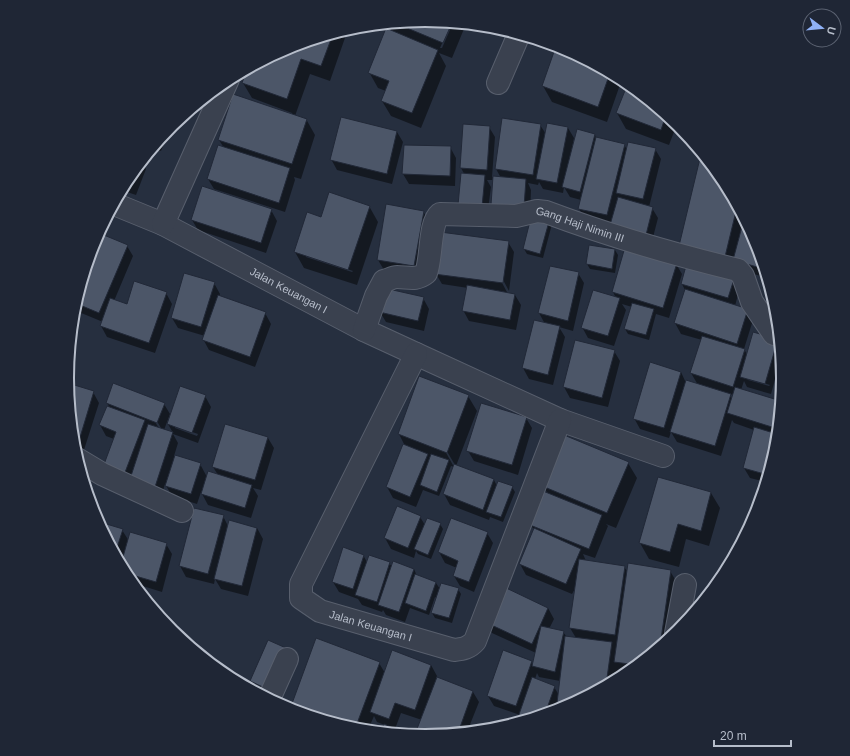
<svg xmlns="http://www.w3.org/2000/svg" width="850" height="756" font-family="Arial,sans-serif">
<style>
.shadow{fill:#0007;fill-rule:evenodd}
.building{fill:#4c5668;stroke:#212837}
.lines{fill:none;stroke-linecap:round;stroke-linejoin:round}
.street-casing{stroke:#585f6d;stroke-width:24}
.street{stroke:#3a414f;stroke-width:22}
.labels{text-anchor:middle;stroke-width:3;stroke-linejoin:round;paint-order:stroke}
.street-label{font-size:11px;fill:#b6bdca;stroke:#1f2635}
.rim{fill:none;stroke:#b6bdca;stroke-width:2}
</style>
<rect width="100%" height="100%" fill="#262f3f"/>
<path class="shadow" d="M 425,20 L 451,23 L 440,48 L 442,48 L 453,23 L 466,24 L 452,58 L 439,53 L 446,66 L 421,128 L 391,116 L 382,101 L 386,91 L 378,88 L 369,72 L 386,31 L 382,29 L 379,24 Z
M 343,30 L 346,35 L 330,81 L 310,74 L 295,116 L 306,119 L 315,135 L 301,179 L 294,177 L 295,180 L 285,212 L 214,189 L 208,179 L 224,148 L 219,140 L 292,115 L 292,113 L 252,98 L 243,83 L 288,47 Z
M 557,46 L 622,79 L 607,122 L 552,102 L 543,86 Z
M 628,84 L 677,124 L 669,145 L 626,129 L 617,113 Z
M 540,125 L 546,134 L 568,128 L 574,138 L 572,148 L 573,149 L 595,135 L 596,138 L 624,144 L 627,150 L 655,149 L 661,159 L 649,207 L 652,208 L 658,218 L 651,245 L 585,219 L 579,209 L 581,200 L 570,197 L 564,187 L 563,193 L 543,189 L 539,182 L 538,185 L 528,183 L 531,190 L 530,217 L 494,180 L 487,180 L 491,187 L 487,217 L 461,168 L 489,127 L 495,137 L 492,177 L 501,178 L 496,169 Z
M 170,128 L 161,151 L 152,149 Z
M 397,132 L 403,142 L 392,184 L 337,170 L 331,159 Z
M 450,147 L 456,158 L 455,186 L 409,184 L 403,174 Z
M 702,156 L 723,179 L 756,241 L 767,278 L 740,270 L 740,287 L 735,306 L 747,310 L 753,320 L 744,349 L 748,356 L 780,344 L 781,358 L 771,394 L 747,387 L 744,381 L 741,390 L 781,402 L 776,448 L 766,482 L 750,478 L 744,468 L 754,430 L 734,423 L 732,420 L 721,456 L 677,442 L 671,432 L 669,438 L 640,429 L 634,418 L 681,372 L 686,383 L 698,385 L 691,373 L 702,340 L 681,334 L 675,323 L 685,290 L 682,284 L 687,264 ZM 748,378 L 770,385 L 769,386 L 748,380 ZM 729,394 L 733,395 L 732,398 Z
M 142,162 L 146,169 L 136,195 L 121,190 L 127,179 Z
M 369,206 L 378,222 L 357,285 L 304,268 L 295,252 L 322,219 ZM 306,255 L 353,271 L 352,272 L 306,257 Z
M 271,210 L 277,221 L 266,253 L 198,230 L 192,220 Z
M 423,211 L 429,222 L 420,276 L 384,270 L 378,260 Z
M 533,215 L 552,224 L 543,258 L 527,254 L 524,249 Z
M 98,233 L 127,246 L 133,256 L 114,301 L 127,305 L 166,293 L 172,304 L 155,353 L 107,337 L 101,326 L 103,322 L 74,310 L 94,241 Z
M 508,242 L 514,252 L 509,291 L 502,278 L 500,279 L 508,294 L 515,295 L 521,305 L 516,330 L 469,321 L 463,310 L 468,288 L 442,284 L 436,274 Z
M 589,246 L 615,250 L 618,255 L 615,273 L 590,269 L 587,264 Z
M 676,264 L 682,274 L 669,318 L 656,314 L 649,340 L 628,334 L 625,329 L 632,307 L 622,304 L 626,310 L 614,346 L 588,338 L 582,327 L 616,298 L 613,292 Z
M 578,273 L 584,283 L 573,331 L 559,327 L 565,337 L 553,385 L 529,379 L 523,368 L 545,324 L 539,313 Z
M 214,283 L 220,294 L 219,297 L 265,313 L 271,324 L 255,367 L 209,350 L 203,339 L 205,336 L 178,328 L 172,318 Z
M 423,298 L 429,309 L 424,331 L 386,322 L 380,312 Z
M 576,341 L 614,351 L 620,361 L 608,407 L 570,398 L 564,387 Z
M 72,386 L 93,392 L 99,403 L 83,453 L 75,451 L 74,448 L 69,396 Z
M 205,396 L 211,407 L 198,443 L 173,434 L 178,443 L 174,456 L 200,464 L 207,477 L 218,475 L 213,467 L 226,425 L 268,438 L 274,448 L 261,490 L 253,488 L 258,496 L 251,518 L 208,505 L 201,492 L 197,504 L 172,496 L 165,484 L 160,500 L 110,478 L 114,439 L 106,436 L 100,425 L 110,408 L 107,403 L 164,404 L 170,414 L 164,430 L 173,433 L 168,424 ZM 155,418 L 161,428 L 159,428 L 153,419 ZM 175,426 L 198,434 L 197,436 L 175,428 Z
M 468,396 L 477,411 L 456,466 L 494,480 L 497,486 L 512,487 L 515,492 L 503,522 L 490,517 L 489,520 L 450,505 L 444,494 L 455,465 L 445,448 L 444,449 L 454,467 L 451,466 L 439,496 L 423,490 L 416,507 L 393,498 L 387,487 L 404,444 L 399,434 Z
M 526,418 L 532,428 L 518,475 L 474,461 L 468,451 Z
M 628,463 L 637,478 L 616,528 L 606,524 L 608,526 L 595,558 L 583,554 L 586,561 L 624,567 L 628,572 L 670,571 L 679,586 L 672,636 L 624,676 L 619,668 L 617,679 L 562,709 L 558,703 L 555,711 L 518,722 L 520,715 L 494,706 L 488,696 L 531,661 L 533,665 L 536,653 L 492,633 L 486,622 L 548,608 L 554,619 L 549,629 L 563,632 L 567,637 L 576,638 L 570,628 L 576,587 L 572,594 L 526,575 L 520,564 L 534,530 L 531,525 L 548,494 L 543,486 ZM 537,673 L 539,677 L 560,681 L 559,695 L 554,687 L 535,679 Z
M 711,493 L 720,508 L 709,546 L 686,539 L 679,567 L 649,559 L 640,543 Z
M 223,516 L 228,526 L 257,528 L 263,539 L 248,596 L 221,589 L 215,579 L 214,584 L 186,577 L 180,566 Z
M 420,517 L 425,525 L 440,524 L 443,529 L 431,559 L 418,554 L 416,551 L 414,558 L 391,549 L 385,538 Z
M 104,524 L 122,530 L 129,541 L 166,544 L 172,554 L 162,592 L 133,583 L 127,577 L 102,530 Z
M 487,533 L 493,543 L 474,592 L 460,586 L 454,576 L 457,568 L 445,563 L 439,552 Z
M 363,555 L 367,562 L 389,563 L 392,567 L 414,569 L 417,576 L 436,583 L 440,589 L 458,589 L 461,594 L 452,623 L 435,618 L 432,613 L 437,598 L 435,597 L 429,615 L 410,608 L 405,622 L 386,615 L 383,610 L 382,612 L 362,605 L 358,599 L 339,592 L 333,582 Z
M 153,608 L 162,616 L 169,627 Z
M 317,640 L 379,663 L 385,673 L 431,665 L 437,676 L 436,678 L 473,692 L 479,702 L 467,732 L 417,735 L 422,720 L 401,713 L 395,729 L 377,722 L 374,716 L 368,730 L 355,729 L 291,710 Z
M 291,659 L 273,698 L 257,691 L 251,681 Z"/>
<path class="building" d="M 425,20 L 452,23 L 443,43 L 395,23 Z
M 386,28 L 438,50 L 412,113 L 381,101 L 389,81 L 368,73 Z
M 333,34 L 321,66 L 301,59 L 287,99 L 242,83 L 247,69 L 288,47 Z
M 556,46 L 610,73 L 598,107 L 542,86 Z
M 628,83 L 666,115 L 661,130 L 616,113 Z
M 233,94 L 307,119 L 292,164 L 218,140 Z
M 341,117 L 397,131 L 387,174 L 330,160 Z
M 502,118 L 541,124 L 533,175 L 495,169 Z
M 547,123 L 568,127 L 557,183 L 536,179 Z
M 463,124 L 490,126 L 487,170 L 460,168 Z
M 577,129 L 595,134 L 580,192 L 562,187 Z
M 596,137 L 625,144 L 607,215 L 578,209 Z
M 628,142 L 656,148 L 643,199 L 616,193 Z
M 218,145 L 290,168 L 279,203 L 207,179 Z
M 404,145 L 451,146 L 450,176 L 402,174 Z
M 701,154 L 723,179 L 737,207 L 724,261 L 678,250 Z
M 137,167 L 131,186 L 125,184 L 127,179 Z
M 461,173 L 485,175 L 482,207 L 458,205 Z
M 493,176 L 526,179 L 524,207 L 491,205 Z
M 202,186 L 272,209 L 261,243 L 191,220 Z
M 329,192 L 370,206 L 348,270 L 294,252 L 307,212 L 321,217 Z
M 618,197 L 653,207 L 646,235 L 610,225 Z
M 386,204 L 424,211 L 414,266 L 377,260 Z
M 532,213 L 550,218 L 540,254 L 523,249 Z
M 744,219 L 756,241 L 764,269 L 733,260 Z
M 440,232 L 509,241 L 503,283 L 434,274 Z
M 99,233 L 128,245 L 99,313 L 75,303 L 94,241 Z
M 589,245 L 615,249 L 612,269 L 586,264 Z
M 625,247 L 677,263 L 663,308 L 612,292 Z
M 687,262 L 735,276 L 728,298 L 681,284 Z
M 550,266 L 579,272 L 568,321 L 538,313 Z
M 184,273 L 215,282 L 201,327 L 171,318 Z
M 134,281 L 167,292 L 149,343 L 100,326 L 110,298 L 127,304 Z
M 467,285 L 515,294 L 510,320 L 462,311 Z
M 384,288 L 424,297 L 418,321 L 379,312 Z
M 685,289 L 748,309 L 737,344 L 674,323 Z
M 593,290 L 620,298 L 608,336 L 581,328 Z
M 218,295 L 266,312 L 250,357 L 202,340 Z
M 632,303 L 654,309 L 646,335 L 624,329 Z
M 534,320 L 560,326 L 548,375 L 522,368 Z
M 753,332 L 778,339 L 765,384 L 740,377 Z
M 702,336 L 745,349 L 733,387 L 690,373 Z
M 575,340 L 615,350 L 602,398 L 563,387 Z
M 650,362 L 681,372 L 664,428 L 633,419 Z
M 419,376 L 469,395 L 447,453 L 398,434 Z
M 686,380 L 731,394 L 715,446 L 670,432 Z
M 113,383 L 165,403 L 157,423 L 106,403 Z
M 71,384 L 94,391 L 78,444 L 73,442 L 69,393 Z
M 180,386 L 206,395 L 192,433 L 167,424 Z
M 735,387 L 781,401 L 779,415 L 775,428 L 727,413 Z
M 481,403 L 527,417 L 512,465 L 466,451 Z
M 107,406 L 145,420 L 124,475 L 103,467 L 116,432 L 99,425 Z
M 148,424 L 173,432 L 154,490 L 129,482 Z
M 225,424 L 268,437 L 255,480 L 212,467 Z
M 754,427 L 777,434 L 776,448 L 768,475 L 743,468 Z
M 564,435 L 629,462 L 607,513 L 542,486 Z
M 403,444 L 428,454 L 410,497 L 386,487 Z
M 431,454 L 449,460 L 437,492 L 420,485 Z
M 175,455 L 201,463 L 191,494 L 165,486 Z
M 454,464 L 494,479 L 483,510 L 443,494 Z
M 208,471 L 252,485 L 245,508 L 201,494 Z
M 658,477 L 711,492 L 701,531 L 678,524 L 670,552 L 639,543 Z
M 498,481 L 513,486 L 501,517 L 486,512 Z
M 543,491 L 602,515 L 589,549 L 530,525 Z
M 397,506 L 421,516 L 408,548 L 384,538 Z
M 194,508 L 224,515 L 208,574 L 179,566 Z
M 427,518 L 441,523 L 428,555 L 414,549 Z
M 451,518 L 488,532 L 469,582 L 453,576 L 458,561 L 438,552 Z
M 229,520 L 257,528 L 242,586 L 214,579 Z
M 103,523 L 123,529 L 115,554 L 102,529 Z
M 534,528 L 581,549 L 566,584 L 519,564 Z
M 130,532 L 167,543 L 156,582 L 125,573 L 121,564 Z
M 343,547 L 364,555 L 353,589 L 332,582 Z
M 369,555 L 390,562 L 377,602 L 355,595 Z
M 579,559 L 625,566 L 615,635 L 569,628 Z
M 393,561 L 414,569 L 399,612 L 378,605 Z
M 628,563 L 671,570 L 660,646 L 637,665 L 614,662 Z
M 415,574 L 436,582 L 426,611 L 405,603 Z
M 441,583 L 459,588 L 449,618 L 431,613 Z
M 502,586 L 548,608 L 532,644 L 485,622 Z
M 151,606 L 158,609 L 163,616 L 164,621 Z
M 541,626 L 564,631 L 555,672 L 532,666 Z
M 565,636 L 612,642 L 606,685 L 569,705 L 557,703 Z
M 316,638 L 380,662 L 355,729 L 290,709 Z
M 268,640 L 286,648 L 267,689 L 250,681 Z
M 392,650 L 431,665 L 415,710 L 395,703 L 389,719 L 370,712 Z
M 503,650 L 532,661 L 516,706 L 487,696 Z
M 437,677 L 473,691 L 458,733 L 419,735 L 415,734 Z
M 532,677 L 555,686 L 545,714 L 516,723 Z
M 384,724 L 410,735 L 381,732 Z"/>
<g class="lines">
<g class="street-casing">
<g id="street">
<path d="M 498,83 L 519,34"/>
<path id="s1" d="M 114,204 L 163,224 L 364,330 L 416,354 L 560,420 L 663,456"/>
<path d="M 163,224 L 228,79"/>
<path id="s2" d="M 364,330 L 376,296 L 384,281 C 388,280 393,277 397,277 C 408,277 416,281 426,273 C 432,258 429,223 440,214 L 516,216 L 537,211 L 546,212 C 610,236 672,254 738,270 L 743,276 L 752,302 L 774,334 L 779,335"/>
<path id="s3" d="M 416,354 L 301,584 L 301,598 L 320,611 L 454,650 C 463,649 469,648 475,641 L 560,420"/>
<path d="M 77,459 L 102,474 L 182,511"/>
<path d="M 676,633 L 685,585"/>
<path d="M 269,699 L 287,659"/>
</g>
</g>
<use href="#street" class="street"/>
</g>
<g class="labels">
<g class="street-label">
<text dy="4" stroke="none"><textPath href="#s2" startOffset="301">Gang Haji Nimin III</textPath></text>
<text dy="4" stroke="none"><textPath href="#s1" startOffset="195">Jalan Keuangan I</textPath></text>
<text dy="4" stroke="none"><textPath href="#s3" startOffset="347">Jalan Keuangan I</textPath></text>
</g>
</g>
<path d="M0 0H850V756H0ZM74 378a351 351 0 1 1 702 0a351 351 0 1 1-702 0Z" fill="#1f2635" fill-rule="evenodd"/>
<path class="rim" d="M74 378a351 351 0 1 1 702 0a351 351 0 1 1-702 0Z"/>
<g transform="translate(822 28) rotate(106)"><circle r="19" fill="#1f2635" stroke="#5b6271"/>
<path d="M0-3L7 15L0 10L-7 15Z" fill="#8fb1f6"/>
<text y="-6" font-size="11" font-weight="bold" text-anchor="middle" fill="#b6bdca">U</text>
</g>
<path d="M714 740v6h77v-6" fill="none" stroke="#b6bdca" stroke-width="2"/>
<text x="720" y="740" font-size="12" fill="#b6bdca" stroke="#1f2635" stroke-width="3" paint-order="stroke">20 m</text>
</svg>
